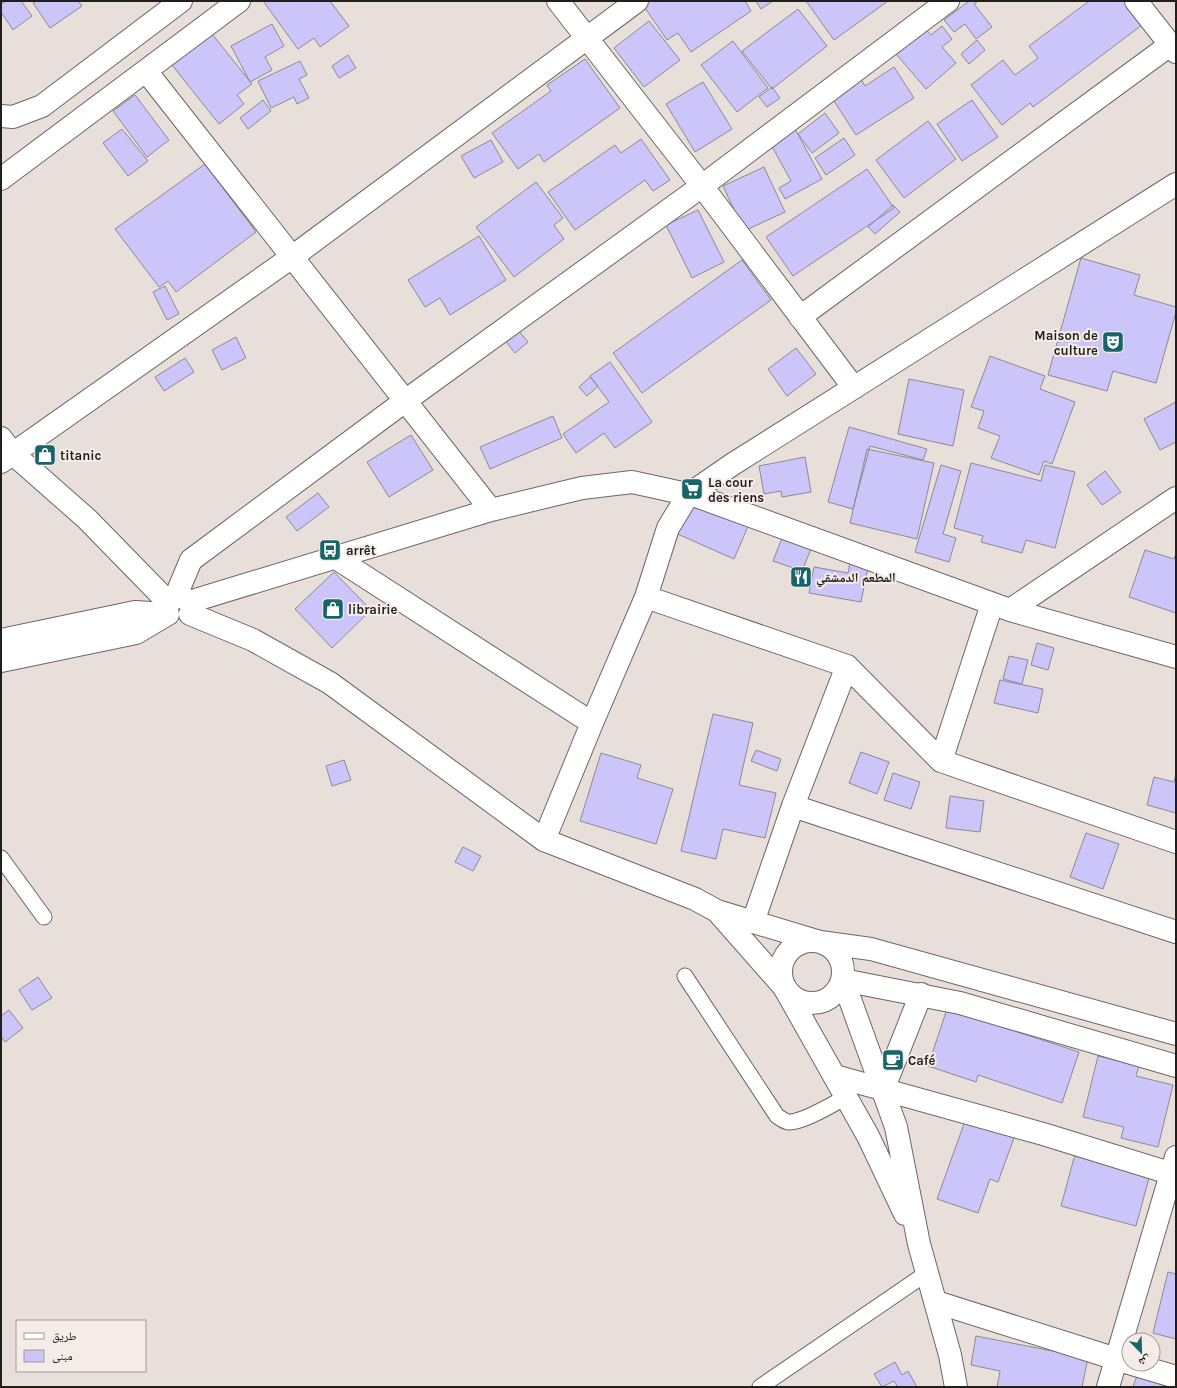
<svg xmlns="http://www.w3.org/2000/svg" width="1177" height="1388" font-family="Karla,'Noto Naskh Arabic',sans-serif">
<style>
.building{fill:#ccc5fa;stroke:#8b8a92}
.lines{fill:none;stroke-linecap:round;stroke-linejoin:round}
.lane-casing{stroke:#6f6662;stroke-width:17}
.street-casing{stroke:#6f6662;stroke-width:24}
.secondary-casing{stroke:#6f6662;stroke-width:24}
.lane{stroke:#fff;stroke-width:15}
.street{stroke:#fff;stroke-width:22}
.secondary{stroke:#fff;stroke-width:22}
.labels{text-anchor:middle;stroke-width:4;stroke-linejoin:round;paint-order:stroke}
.poi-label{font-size:13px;font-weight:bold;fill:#211e1c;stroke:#f5ece7;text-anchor:start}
</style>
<rect width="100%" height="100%" fill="#e8deda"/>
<path class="building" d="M 6,1 L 21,1 L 32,16 L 13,30 L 1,12 L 1,4 Z
M 37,1 L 78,1 L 82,6 L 50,28 L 33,3 Z
M 263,1 L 330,1 L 349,26 L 320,47 L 314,38 L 298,49 Z
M 649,1 L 745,1 L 751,11 L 691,52 L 678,33 L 667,40 L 643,5 Z
M 756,1 L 773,1 L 761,9 Z
M 806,1 L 888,1 L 834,40 Z
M 969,1 L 978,1 L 974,4 L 992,27 L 976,39 L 965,24 L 954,32 L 944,20 Z
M 1089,1 L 1125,1 L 1142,25 L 1033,107 L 1030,103 L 1002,125 L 971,85 L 1003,60 L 1015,75 L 1038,58 L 1029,46 Z
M 798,9 L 827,46 L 772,89 L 742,51 Z
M 649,21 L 680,60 L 644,87 L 614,48 Z
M 272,24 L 284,46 L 265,57 L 272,70 L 250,82 L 231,46 Z
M 921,24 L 931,35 L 942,26 L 952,39 L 942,47 L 956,63 L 926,89 L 891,48 Z
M 212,34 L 252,84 L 237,95 L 244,104 L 219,124 L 172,65 Z
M 977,40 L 985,50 L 969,64 L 961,54 Z
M 733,41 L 768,88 L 737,112 L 701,65 Z
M 348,55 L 356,68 L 339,78 L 332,66 Z
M 585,59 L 620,108 L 544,162 L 539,154 L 518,169 L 492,133 L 551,91 L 547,85 Z
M 300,61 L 307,75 L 299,79 L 309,98 L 297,104 L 294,97 L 271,108 L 258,81 Z
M 894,67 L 914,98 L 856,135 L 832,98 L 861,79 L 865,86 Z
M 703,82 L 732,129 L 695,152 L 666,104 Z
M 772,87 L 780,98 L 767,107 L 759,97 Z
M 135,95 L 169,140 L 147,157 L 113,111 Z
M 263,100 L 271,111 L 248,129 L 240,118 Z
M 972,100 L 998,137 L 962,161 L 937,124 Z
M 825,113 L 839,133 L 812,153 L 798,134 Z
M 928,121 L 956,159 L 904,198 L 876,160 Z
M 794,127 L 822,179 L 785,199 L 779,188 L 791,181 L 769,141 Z
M 122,129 L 148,161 L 128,176 L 103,143 Z
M 844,138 L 855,155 L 826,175 L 815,158 Z
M 641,139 L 670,180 L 653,191 L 645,180 L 575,230 L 548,192 L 615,145 L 621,153 Z
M 491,140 L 503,162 L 474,178 L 461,156 Z
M 205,164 L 256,232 L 176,292 L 168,281 L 159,287 L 115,229 Z
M 764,167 L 785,212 L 744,231 L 723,186 Z
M 867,169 L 894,208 L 793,276 L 766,237 Z
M 536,182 L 563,218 L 554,225 L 564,239 L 514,277 L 476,227 Z
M 893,205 L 900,212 L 875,234 L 868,227 Z
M 698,210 L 724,262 L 692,278 L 666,225 Z
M 479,236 L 506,280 L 450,315 L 440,298 L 425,307 L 408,280 Z
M 1081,258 L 1140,275 L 1134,295 L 1176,307 L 1176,312 L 1156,383 L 1113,371 L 1107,391 L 1048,375 Z
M 742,260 L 771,300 L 642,393 L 613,353 Z
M 165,286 L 179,314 L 167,320 L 153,292 Z
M 513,324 L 528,342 L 515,353 L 500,334 Z
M 236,337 L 246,358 L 222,370 L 212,350 Z
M 796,348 L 816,374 L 787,396 L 768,369 Z
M 990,356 L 1045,376 L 1040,389 L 1075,402 L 1052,464 L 1044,461 L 1039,475 L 991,458 L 1000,436 L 978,428 L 984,411 L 971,407 Z
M 185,358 L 194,372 L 164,391 L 155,377 Z
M 610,362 L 652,422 L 615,448 L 604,433 L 576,453 L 563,434 L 609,402 L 590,376 Z
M 590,377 L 598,386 L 587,396 L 579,387 Z
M 909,379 L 964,390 L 953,446 L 898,434 Z
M 1176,402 L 1176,442 L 1160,450 L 1144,419 Z
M 553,416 L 562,438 L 490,469 L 480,447 Z
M 849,427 L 927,449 L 923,460 L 870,446 L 853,509 L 828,502 Z
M 411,435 L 433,470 L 389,497 L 367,462 Z
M 867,449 L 934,463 L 917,539 L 850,523 Z
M 805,457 L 811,492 L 782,497 L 781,491 L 764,494 L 759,466 Z
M 971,463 L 1041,481 L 1045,465 L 1075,472 L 1055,548 L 1026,540 L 1022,553 L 981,542 L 983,536 L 954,528 Z
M 941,465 L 961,471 L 943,534 L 956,538 L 949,562 L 915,552 Z
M 1105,471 L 1121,492 L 1102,505 L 1087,485 Z
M 318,493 L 329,507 L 297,531 L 286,517 Z
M 689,497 L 749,524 L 734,559 L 673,532 Z
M 784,533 L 813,544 L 802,571 L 773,561 Z
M 1145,550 L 1174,559 L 1176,553 L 1176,613 L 1129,597 Z
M 850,563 L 868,567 L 861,602 L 809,593 L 814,567 L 848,573 Z
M 334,572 L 371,610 L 332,648 L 295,609 Z
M 1037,643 L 1054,648 L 1048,670 L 1031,665 Z
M 1009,656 L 1028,660 L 1022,684 L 1003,679 Z
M 1000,680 L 1043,689 L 1038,713 L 994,703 Z
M 713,714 L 753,723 L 739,785 L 776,793 L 765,838 L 723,829 L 716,859 L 681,851 Z
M 756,750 L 781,759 L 777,771 L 751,761 Z
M 861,752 L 889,762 L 877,794 L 849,783 Z
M 601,753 L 641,765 L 637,778 L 673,789 L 656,844 L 580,821 Z
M 344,760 L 351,780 L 332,786 L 326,766 Z
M 893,773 L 920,782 L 911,809 L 884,800 Z
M 1176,773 L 1176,813 L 1147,805 L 1154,777 L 1174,782 Z
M 950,796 L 984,801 L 980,832 L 946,828 Z
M 1086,833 L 1119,844 L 1103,889 L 1070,877 Z
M 463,847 L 481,856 L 473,871 L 455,862 Z
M 38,977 L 52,998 L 32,1010 L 19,990 Z
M 947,1009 L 1079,1052 L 1062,1103 L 978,1075 L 976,1082 L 928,1066 Z
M 9,1010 L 23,1028 L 5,1042 L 1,1036 L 1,1016 Z
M 1098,1056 L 1139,1066 L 1136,1076 L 1173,1085 L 1158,1147 L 1121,1138 L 1124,1127 L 1083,1117 Z
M 970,1107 L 1019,1124 L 998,1182 L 990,1179 L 978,1213 L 937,1199 Z
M 1077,1147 L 1150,1174 L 1136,1226 L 1061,1206 Z
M 1168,1272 L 1176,1274 L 1176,1339 L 1153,1333 Z
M 976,1336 L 1088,1358 L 1082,1387 L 997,1387 L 1000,1371 L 971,1365 Z
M 895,1362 L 902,1375 L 908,1371 L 917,1387 L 898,1387 L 894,1381 L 882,1387 L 874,1374 Z
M 1140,1367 L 1176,1387 L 1133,1387 Z"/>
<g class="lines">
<g class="lane-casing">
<path id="lane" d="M 1,858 L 44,917
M 685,976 L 777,1116 C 780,1118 784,1121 788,1122 C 802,1123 833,1104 846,1097
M 760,1387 L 927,1273"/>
</g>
<g class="street-casing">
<path id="street" d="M 558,1 L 702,186 L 854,388
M 1136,1 L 1176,52
M 146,71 L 491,510
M 1,116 L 13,117 L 42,106 L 181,1
M 1,179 L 239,1
M 800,317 L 1170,45
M 1,462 L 292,257 L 637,1
M 336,558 L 592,723
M 646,597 L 847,666 L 941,761 L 1176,842
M 175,598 L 191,560 L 405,401 L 702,186 L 948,1
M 189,602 L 491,510 L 582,488 L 632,482 L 696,496 L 1010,610 L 1176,657
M 1010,610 L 1176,498
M 941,761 L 992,604
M 793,806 L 1176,932
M 544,840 L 592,723 L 646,597 L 668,528 L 688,495 L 733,464 L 1176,184
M 753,922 L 793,806 L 847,666
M 835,1076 L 1043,1134 L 1176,1175
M 883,1090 L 921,994
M 936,1302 L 1129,1363
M 1132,1364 L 1176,1377
M 1108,1387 L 1176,1157"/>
</g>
<g class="secondary-casing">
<path id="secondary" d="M 1,438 L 12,453 L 87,519 L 169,603
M 190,614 L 253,640 L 330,683 L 544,840 L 695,899 L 717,911 L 820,942 L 871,949 L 1176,1034
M 1,640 L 135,612 L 168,614 L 136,633 L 1,661
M 717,911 L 784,987 L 868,1136 L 905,1214
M781 972a31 31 0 1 1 62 0a31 31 0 1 1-62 0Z
M 843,980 L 896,1127 L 919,1244 L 950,1355 L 956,1387
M 843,980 L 960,1003 L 1176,1066"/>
</g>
<use href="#lane" class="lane"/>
<use href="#street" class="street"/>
<use href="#secondary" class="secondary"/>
</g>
<defs>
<g id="theatre-square" transform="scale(1.15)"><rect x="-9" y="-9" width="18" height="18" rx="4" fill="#17656a" stroke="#f5ece7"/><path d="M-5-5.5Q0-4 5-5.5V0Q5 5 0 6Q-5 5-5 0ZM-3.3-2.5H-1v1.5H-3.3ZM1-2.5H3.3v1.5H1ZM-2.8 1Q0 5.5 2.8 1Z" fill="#fff"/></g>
<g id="shop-square" transform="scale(1.15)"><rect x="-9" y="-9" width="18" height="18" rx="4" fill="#17656a" stroke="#f5ece7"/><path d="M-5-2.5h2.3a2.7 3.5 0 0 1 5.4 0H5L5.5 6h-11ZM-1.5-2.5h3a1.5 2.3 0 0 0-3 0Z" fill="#fff"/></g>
<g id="supermarket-square" transform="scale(1.15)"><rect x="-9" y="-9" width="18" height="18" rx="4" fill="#17656a" stroke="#f5ece7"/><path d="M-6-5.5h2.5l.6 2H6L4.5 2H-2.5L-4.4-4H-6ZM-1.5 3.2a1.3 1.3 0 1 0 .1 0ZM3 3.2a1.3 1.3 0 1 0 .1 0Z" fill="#fff"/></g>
<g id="bus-square" transform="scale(1.15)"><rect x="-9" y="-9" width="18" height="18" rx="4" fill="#17656a" stroke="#f5ece7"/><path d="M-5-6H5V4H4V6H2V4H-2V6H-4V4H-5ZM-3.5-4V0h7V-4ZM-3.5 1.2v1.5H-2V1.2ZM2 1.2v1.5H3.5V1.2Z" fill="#fff"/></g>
<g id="restaurant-square" transform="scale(1.15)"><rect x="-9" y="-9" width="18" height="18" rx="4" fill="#17656a" stroke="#f5ece7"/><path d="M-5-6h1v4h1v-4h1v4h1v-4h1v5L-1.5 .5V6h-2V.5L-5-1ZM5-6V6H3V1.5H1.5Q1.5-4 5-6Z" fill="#fff"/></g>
<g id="cafe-square" transform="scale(1.15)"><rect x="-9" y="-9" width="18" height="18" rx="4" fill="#17656a" stroke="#f5ece7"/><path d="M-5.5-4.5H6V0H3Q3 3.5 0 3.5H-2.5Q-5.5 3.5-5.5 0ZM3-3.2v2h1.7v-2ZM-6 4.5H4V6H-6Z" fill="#fff"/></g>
</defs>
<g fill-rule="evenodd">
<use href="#theatre-square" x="1113" y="342"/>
<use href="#shop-square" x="45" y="455"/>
<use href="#supermarket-square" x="692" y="489"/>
<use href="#bus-square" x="330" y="550"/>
<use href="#restaurant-square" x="801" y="577"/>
<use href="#shop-square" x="333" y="609"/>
<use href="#cafe-square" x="893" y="1060"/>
</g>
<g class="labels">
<g class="poi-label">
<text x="1098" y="340" text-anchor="end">Maison de<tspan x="1098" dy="15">culture</tspan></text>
<text x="60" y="460">titanic</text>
<text x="708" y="487">La cour<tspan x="708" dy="15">des riens</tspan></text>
<text x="346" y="555">arrêt</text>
<text x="816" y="582">المطعم الدمشقي</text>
<text x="348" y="614">librairie</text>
<text x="908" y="1065">Café</text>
</g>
</g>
<rect width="1177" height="1388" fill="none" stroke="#211e1c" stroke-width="4"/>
<rect x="16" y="1320" width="130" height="52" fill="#f5ece7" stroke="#a09a96"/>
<rect x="24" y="1333" width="20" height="6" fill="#ffffff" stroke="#a09a96"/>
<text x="52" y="1340" font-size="12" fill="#211e1c">طريق</text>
<rect x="24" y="1350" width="20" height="12" fill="#ccc5fa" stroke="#a09a96"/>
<text x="52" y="1360" font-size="12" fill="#211e1c">مبنى</text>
<g transform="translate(1141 1352) rotate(157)"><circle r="19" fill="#f5ece7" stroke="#a09a96"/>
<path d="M0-3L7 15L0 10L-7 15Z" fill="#17656a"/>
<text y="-6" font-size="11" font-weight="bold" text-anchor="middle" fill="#211e1c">ش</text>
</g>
</svg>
